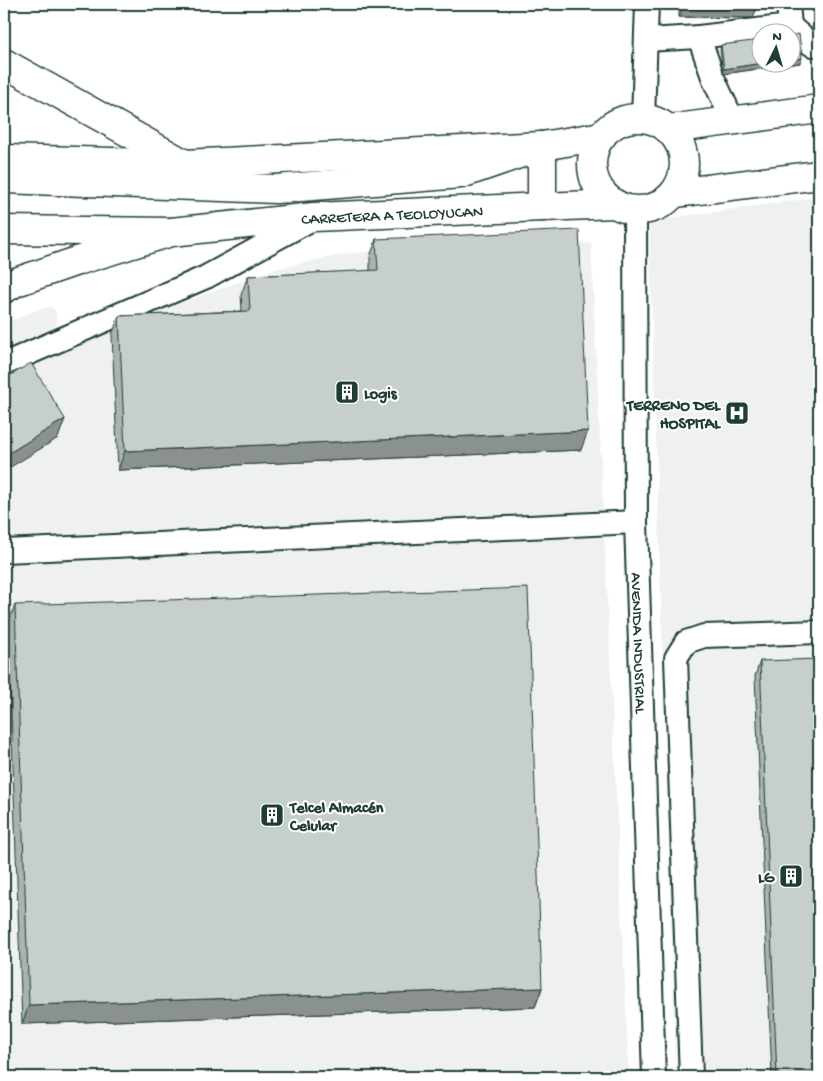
<svg xmlns="http://www.w3.org/2000/svg" width="823" height="1081" font-family="'Gochi Hand',sans-serif">
<style>
.built{fill:#eef1f0}
.lines{fill:none;stroke-linecap:round;stroke-linejoin:round}
.minor-casing{stroke:#1f3d34;stroke-width:26}
.major-casing{stroke:#1f3d34;stroke-width:31}
.highway-casing{stroke:#1f3d34;stroke-width:31}
.minor{stroke:#fff;stroke-width:22}
.major{stroke:#fff;stroke-width:28}
.highway{stroke:#fff;stroke-width:28}
.wall{fill:#abb2af;stroke:#1f3d34}
.shaded-wall{fill:#8b918f;stroke:#1f3d34}
.building{fill:#c7cfcc;stroke:#1f3d34}
.labels{text-anchor:middle;stroke-width:4;stroke-linejoin:round;paint-order:stroke}
.street-label{font-size:16px;fill:#1f3d34;stroke:#fff}
.poi-label{font-size:16px;font-weight:bold;fill:#1f3d34;stroke:#fff;text-anchor:start}
</style>
<rect width="100%" height="100%" fill="#fff"/>
<filter id="ink" filterUnits="userSpaceOnUse"><feTurbulence type="fractalNoise" baseFrequency=".02" numOctaves="2"/><feDisplacementMap in="SourceGraphic" scale="10" xChannelSelector="R" yChannelSelector="G"/><feConvolveMatrix kernelMatrix="1 2 1 2 8 2 1 2 1" color-interpolation-filters="sRGB"/></filter>
<g filter="url(#ink)">
<path class="built" d="M 819,197 L 819,1077 L 676,1077 L 649,221 Z
M 591,243 L 629,1077 L 4,1077 L 4,324 L 39,309 L 52,307 L 56,313 L 58,347 L 275,269 L 345,254 L 421,246 Z"/>
<g class="lines">
<g class="minor-casing">
<g id="minor">
<path d="M 790,26 L 812,45 L 819,44"/>
<path d="M 646,40 L 699,37"/>
<path d="M 643,119 L 647,4"/>
<path d="M 733,121 L 714,80 L 699,37 L 790,26 L 788,4"/>
<path id="s1" d="M 635,211 L 636,522 L 654,1077 L 653,1077"/>
<path d="M 4,364 L 206,277 L 310,220"/>
<path d="M 4,551 L 636,522"/>
<path d="M 691,1077 L 676,658 L 686,642 L 704,636 L 819,632"/>
</g>
</g>
<g class="major-casing">
<g id="major">
<circle cx="638" cy="164" r="46"/>
<path d="M 669,129 L 819,109"/>
<path d="M 542,146 L 542,207"/>
<path d="M 4,159 L 185,164 L 542,146 L 602,136"/>
<path d="M 675,193 L 819,175"/>
<path id="s2" d="M 4,230 L 171,232 L 314,217 L 614,204"/>
</g>
</g>
<g class="highway-casing">
<path id="highway" d="M 4,63 L 185,164
M 4,179 L 276,189 L 461,174 L 542,146
M 4,289 L 16,282 L 77,261 L 171,232"/>
</g>
<use href="#minor" class="minor"/>
<use href="#major" class="major"/>
<use href="#highway" class="highway"/>
</g>
<path class="wall" d="M 679,4 L 757,4 L 753,18 L 679,17 Z
M 721,45 L 800,63 L 723,74 L 720,50 Z
M 376,239 L 581,450 L 118,470 L 112,335 L 119,316 L 242,311 L 241,295 L 248,276 L 370,271 L 370,257 Z
M 15,605 L 542,988 L 535,1007 L 22,1024 L 8,624 Z
M 760,661 L 819,1077 L 772,1077 L 755,676 Z"/>
<path class="shaded-wall" d="M 683,8 L 757,8 L 753,18 L 679,17 Z
M 802,58 L 800,63 L 723,74 L 724,69 L 769,62 L 790,62 L 790,60 Z
M 65,419 L 58,438 L 4,471 L 4,456 Z
M 588,431 L 581,450 L 118,470 L 125,451 Z
M 542,988 L 535,1007 L 22,1024 L 29,1005 Z"/>
<path class="building" d="M 683,4 L 757,4 L 757,8 L 683,8 Z
M 799,34 L 802,58 L 790,60 L 790,36 Z
M 760,40 L 760,62 L 769,62 L 724,69 L 721,45 Z
M 579,230 L 588,431 L 125,451 L 119,316 L 250,311 L 248,276 L 378,270 L 376,239 Z
M 31,363 L 65,419 L 4,456 L 4,379 Z
M 528,588 L 542,988 L 29,1005 L 15,605 Z
M 819,659 L 819,1077 L 777,1077 L 760,661 Z"/>
</g>
<defs>
<g id="building-square" transform="scale(1.25)"><rect x="-9" y="-9" width="18" height="18" rx="4" fill="#1f3d34" stroke="#fff"/><path d="M-4-6H4V6H1V3H-1V6H-4ZM-2.5-4.3h1.7v1.8h-1.7ZM.8-4.3h1.7v1.8H.8ZM-2.5-1h1.7V.8h-1.7ZM.8-1h1.7V.8H.8Z" fill="#fff"/></g>
<g id="hospital-square" transform="scale(1.25)"><rect x="-9" y="-9" width="18" height="18" rx="4" fill="#1f3d34" stroke="#fff"/><path d="M-5-5h3v3.5h4V-5h3V5h-3V1.5h-4V5h-3Z" fill="#fff"/></g>
</defs>
<g fill-rule="evenodd">
<use href="#building-square" x="347" y="392"/>
<use href="#hospital-square" x="737" y="413"/>
<use href="#building-square" x="272" y="815"/>
<use href="#building-square" x="791" y="876"/>
</g>
<g class="labels">
<g class="street-label">
<text dy="6" stroke="none"><textPath href="#s2" startOffset="389">CARRETERA A TEOLOYUCAN</textPath></text>
<text dy="6" stroke="none"><textPath href="#s1" startOffset="432">AVENIDA INDUSTRIAL</textPath></text>
</g>
<g class="poi-label">
<text x="364" y="398">Logis</text>
<text x="720" y="410" text-anchor="end">TERRENO DEL<tspan x="720" dy="18">HOSPITAL</tspan></text>
<text x="290" y="812">Telcel Almacén<tspan x="290" dy="18">Celular</tspan></text>
<text x="774" y="882" text-anchor="end">LG</text>
</g>
</g>
<rect width="823" height="1081" fill="none" stroke="#fff" stroke-width="20"/>
<rect x="10" y="10" width="803" height="1061" fill="none" stroke="#1f3d34" stroke-width="2" filter="url(#ink)"/>
<g transform="translate(776 48) rotate(5)"><circle r="24" fill="#ffffff" stroke="#a5b1ae"/>
<path d="M0-4L9 19L0 12L-9 19Z" fill="#1f3d34"/>
<text y="-8" font-size="14" font-weight="bold" text-anchor="middle" fill="#1f3d34">N</text>
</g>
</svg>
